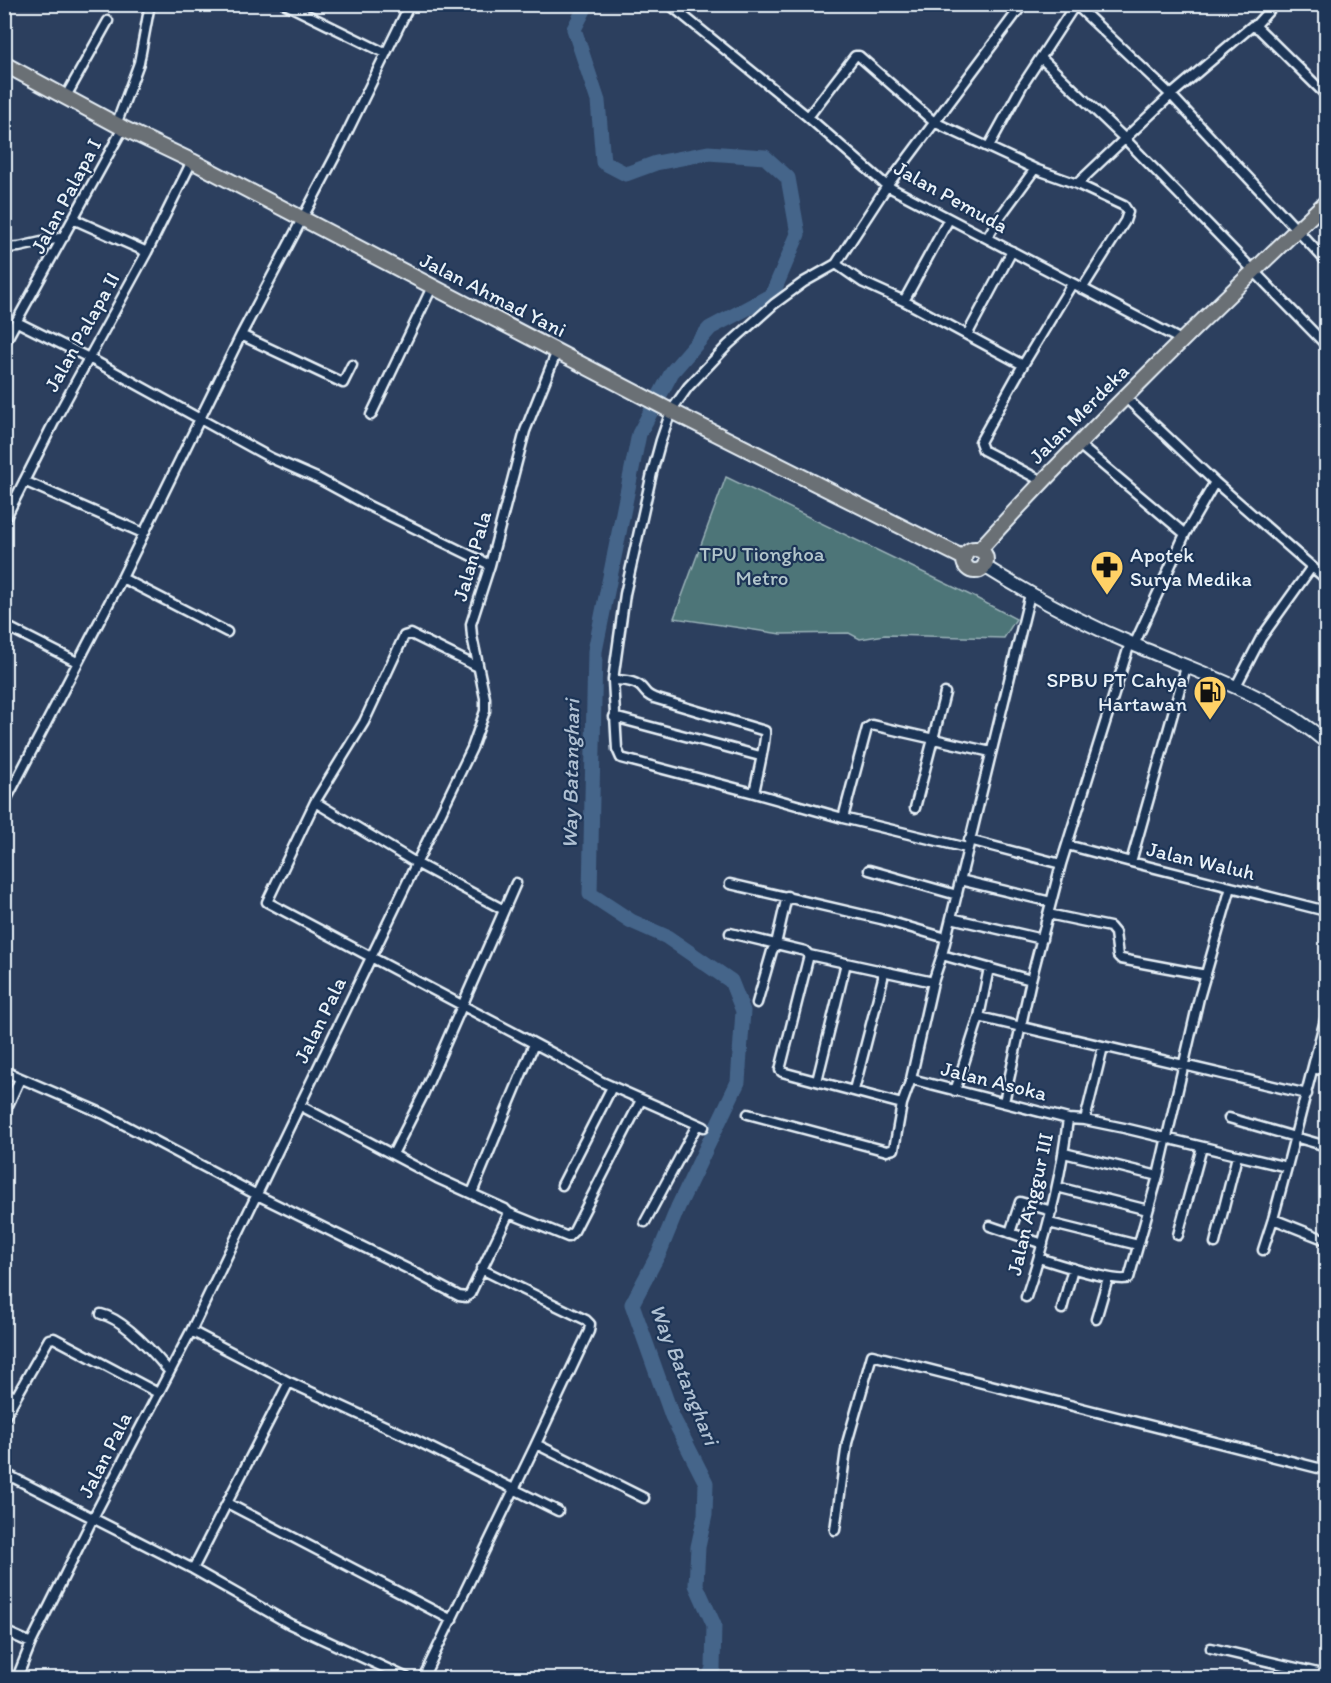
<svg xmlns="http://www.w3.org/2000/svg" width="1331" height="1683" font-family="Itim,sans-serif">
<style>
.green{fill:#4d7478;stroke:#9ab2b8;stroke-width:1.5}
.lines{fill:none;stroke-linecap:round;stroke-linejoin:round}
.river{stroke:#45658a;stroke-width:15}
.street-casing{stroke:#e8f1f8;stroke-width:13}
.secondary-casing{stroke:#e8f1f8;stroke-width:16}
.primary-casing{stroke:#e8f1f8;stroke-width:18}
.street{stroke:#1d3557;stroke-width:8}
.secondary{stroke:#1d3557;stroke-width:12}
.primary{stroke:#6b6f75;stroke-width:14}
.labels{text-anchor:middle;stroke-width:4.5;stroke-linejoin:round;paint-order:stroke}
.street-label{font-size:21px;fill:#e8f1f8;stroke:#1d3557}
.park-label{font-size:21px;fill:#b2c5cb;stroke:#1d3557}
.poi-label{font-size:21px;fill:#e8f1f8;stroke:#1d3557;text-anchor:start}
.water-label{font-size:22px;font-style:italic;fill:#afc0d2;stroke:#1d3557}
</style>
<rect width="100%" height="100%" fill="#2c3f5e"/>
<filter id="ink" filterUnits="userSpaceOnUse"><feTurbulence type="fractalNoise" baseFrequency=".0167" numOctaves="2"/><feDisplacementMap in="SourceGraphic" scale="12" xChannelSelector="R" yChannelSelector="G"/><feConvolveMatrix kernelMatrix="1 2 1 2 8 2 1 2 1" color-interpolation-filters="sRGB"/></filter>
<g filter="url(#ink)">
<path class="green" d="M 726,477 L 976,598 L 1016,619 L 1004,638 L 885,635 L 860,639 L 849,633 L 781,634 L 674,618 Z"/>
<g class="lines">
<path class="river" d="M 587,4 L 574,29 L 598,101 L 603,162 L 626,174 L 656,163 L 708,153 L 765,157 L 788,178 L 798,234 L 772,295 L 710,328 L 672,372 L 639,434 L 595,651 L 590,894 L 631,921 L 667,937 L 731,981 L 743,1011 L 738,1082 L 678,1207 L 660,1251 L 632,1304 L 672,1416 L 706,1483 L 705,1515 L 698,1547 L 696,1585 L 714,1625 L 713,1668 L 709,1678"/>
<g class="street-casing">
<path id="street" d="M 285,4 L 385,53
M 669,4 L 808,117 L 887,186 L 1183,341
M 1075,4 L 1171,95 L 1326,261
M 1254,27 L 1275,4
M 1041,58 L 1125,139 L 1326,345
M 65,98 L 108,21
M 808,117 L 855,56 L 859,56 L 934,122 L 1035,169 L 1077,184 L 1124,206 L 1128,212 L 1125,221 L 1082,289
M 116,125 L 139,63 L 150,4
M 989,146 L 1022,86 L 1075,5
M 1077,184 L 1171,95 L 1252,26 L 1259,29 L 1326,95
M 73,219 L 147,252
M 987,238 L 999,218 L 1035,169
M 4,248 L 19,247 L 64,237
M 836,264 L 862,282 L 904,301 L 1023,365
M 904,301 L 949,219
M 17,322 L 89,358 L 271,458 L 319,479 L 367,505 L 490,565
M 241,335 L 343,383 L 352,365
M 967,335 L 1012,251
M 4,344 L 123,128
M 1125,397 L 1215,482 L 1326,579
M 371,415 L 432,287
M 1078,444 L 1185,534
M 24,481 L 143,533
M 1042,481 L 983,450 L 980,442 L 1023,365 L 1072,284
M 4,521 L 55,420 L 147,252 L 192,161
M 122,578 L 227,632
M 4,625 L 77,662
M 1134,645 L 1185,534 L 1215,482
M 478,667 L 411,634 L 404,636 L 364,722 L 315,802 L 267,902 L 556,1055 L 602,1082 L 704,1127
M 613,680 C 623,680 636,681 642,688 C 646,693 647,695 654,698 L 765,731 C 767,737 756,782 754,793 L 843,818 L 967,848
M 1236,686 L 1261,638 L 1311,568
M 614,717 L 760,756
M 754,793 L 621,758 L 617,749 L 613,680 L 625,594 L 652,473 L 661,440 L 671,411 L 688,387 L 728,345 L 774,304 L 804,282 L 836,264 L 887,186 L 1023,4
M 315,802 L 416,863 L 504,910
M 4,804 L 122,578 L 241,335 L 339,149 L 410,4
M 915,808 L 945,693
M 843,818 L 867,728 L 872,725 L 991,752
M 969,840 L 1061,864
M 1067,845 L 1131,862 L 1326,911
M 1131,862 L 1186,667
M 869,870 L 957,895
M 960,880 L 1051,902
M 730,884 L 881,919 L 946,938
M 1048,914 L 1110,927 L 1115,933 L 1118,956 L 1121,959 L 1206,975
M 951,918 L 1042,939
M 730,933 L 805,951 L 809,955 L 933,982
M 809,955 L 780,1070 L 782,1072 L 902,1104
M 942,955 L 1031,980
M 757,1003 L 772,951 L 776,944 L 787,896
M 979,1017 L 1307,1094
M 1313,1068 L 1326,1071
M 4,1071 L 104,1114 L 257,1195 L 408,1269 L 459,1296 L 466,1297 L 470,1294 L 509,1213
M 911,1079 L 1068,1119 L 1085,1120 L 1124,1128 L 1287,1167 L 1326,1016
M 817,1081 L 846,963
M 854,1090 L 883,978 L 883,971
M 955,1091 L 979,1017 L 989,968
M 1004,1102 L 1031,980 L 1061,864 L 1130,643
M 299,1105 L 437,1178 L 505,1209 L 509,1213 L 568,1237 L 574,1231 L 641,1100
M 4,1114 L 20,1079
M 748,1114 L 887,1151 L 894,1149 L 902,1104 L 911,1079 L 933,982 L 942,955 L 1030,594
M 1229,1118 L 1326,1146
M 1085,1120 L 1103,1047
M 1064,1153 L 1158,1176
M 393,1154 L 423,1095 L 516,883
M 562,1185 L 612,1087
M 1057,1187 L 1148,1210
M 472,1193 L 534,1044
M 1273,1219 L 1326,1240
M 645,1222 L 697,1125
M 1049,1223 L 1138,1245
M 990,1226 L 1043,1244
M 1010,1233 L 1020,1202 L 1052,1211
M 1178,1235 L 1202,1147
M 1215,1243 L 1237,1156
M 1263,1250 L 1273,1219 L 1287,1167
M 1039,1258 C 1055,1263 1118,1284 1129,1278 L 1158,1176 L 1199,998 L 1231,887
M 481,1269 L 586,1320 L 590,1324 L 589,1331 L 535,1446
M 1026,1297 C 1046,1238 1061,1180 1068,1119
M 1062,1309 L 1073,1268
M 101,1314 C 124,1319 154,1353 169,1371
M 1096,1319 L 1108,1278
M 191,1331 L 289,1382 L 413,1439 L 558,1511
M 4,1392 L 15,1397
M 4,1418 L 49,1339 L 54,1338 L 158,1393
M 4,1473 L 193,1569 L 290,1624 L 407,1678
M 227,1503 L 452,1620
M 835,1530 L 847,1443 L 872,1355 L 1326,1470
M 193,1569 L 289,1382
M 4,1631 L 31,1643
M 1211,1648 L 1326,1675
M 17,1678 L 31,1643 L 93,1518 L 191,1331 L 472,748 L 485,711 L 485,698 L 472,636 L 471,624 L 490,565 L 525,431 L 557,351
M 423,1678 L 535,1446 L 540,1446 L 644,1498"/>
</g>
<g class="secondary-casing">
<path id="secondary" d="M 984,566 C 1032,596 1084,624 1137,646 C 1202,674 1272,695 1326,742"/>
</g>
<g class="primary-casing">
<path id="primary" d="M 4,64 L 123,128 L 192,161 L 671,411 L 964,558
M964 560a11 11 0 1 1 22 0a11 11 0 1 1-22 0Z
M 979,550 C 1089,429 1207,315 1326,202"/>
</g>
<use href="#street" class="street"/>
<use href="#secondary" class="secondary"/>
<use href="#primary" class="primary"/>
</g>
</g>
<defs>
<g id="pharmacy-pin" transform="scale(1.725)"><path d="M0 17L-7.5 6A9.5 9.5 0 1 1 7.5 6Z" fill="#ffd166" stroke="#1d3557"/><path d="M-2-6h4v4h4v4h-4v4h-4v-4h-4v-4h4Z" fill="#111"/></g>
<g id="fuel-pin" transform="scale(1.725)"><path d="M0 17L-7.5 6A9.5 9.5 0 1 1 7.5 6Z" fill="#ffd166" stroke="#1d3557"/><path d="M-5.5-6h7V0h2V4h1.3V-2.5L3-4.5l.8-.8L6-3V5H2.5V1h-1V6h-7ZM-4.2-4.7v3.2H.2V-4.7Z" fill="#111"/></g>
</defs>
<g fill-rule="evenodd">
<use href="#pharmacy-pin" x="1107" y="567"/>
<use href="#fuel-pin" x="1210" y="692"/>
</g>
<g class="labels">
<g class="street-label">
<text transform="translate(66 196) rotate(-62)" y="7">Jalan Palapa I</text>
<text transform="translate(951 197) rotate(29)" y="7">Jalan Pemuda</text>
<text transform="translate(493 295) rotate(27)" y="7">Jalan Ahmad Yani</text>
<text transform="translate(82 332) rotate(-61)" y="7">Jalan Palapa II</text>
<text transform="translate(1079 414) rotate(-45)" y="7">Jalan Merdeka</text>
<text transform="translate(472 556) rotate(-74)" y="7">Jalan Pala</text>
<text transform="translate(1201 861) rotate(13)" y="7">Jalan Waluh</text>
<text transform="translate(320 1020) rotate(-64)" y="7">Jalan Pala</text>
<text transform="translate(994 1081) rotate(14)" y="7">Jalan Asoka</text>
<text transform="translate(1030 1204) rotate(-77)" y="7">Jalan Anggur III</text>
<text transform="translate(105 1455) rotate(-63)" y="7">Jalan Pala</text>
</g>
<g class="park-label">
<text x="762" y="561">TPU Tionghoa<tspan x="762" dy="24">Metro</tspan></text>
</g>
<g class="poi-label">
<text x="1130" y="562">Apotek<tspan x="1130" dy="24">Surya Medika</tspan></text>
<text x="1187" y="687" text-anchor="end">SPBU PT Cahya<tspan x="1187" dy="24">Hartawan</tspan></text>
</g>
<g class="water-label">
<text transform="translate(570 774) rotate(-89)" y="8">Way Batanghari</text>
<text transform="translate(685 1374) rotate(68)" y="8">Way Batanghari</text>
</g>
</g>
<rect width="1331" height="1683" fill="none" stroke="#1d3557" stroke-width="24"/>
<rect x="12" y="12" width="1307" height="1659" fill="none" stroke="#e8f1f8" stroke-width="2" filter="url(#ink)"/>
</svg>
